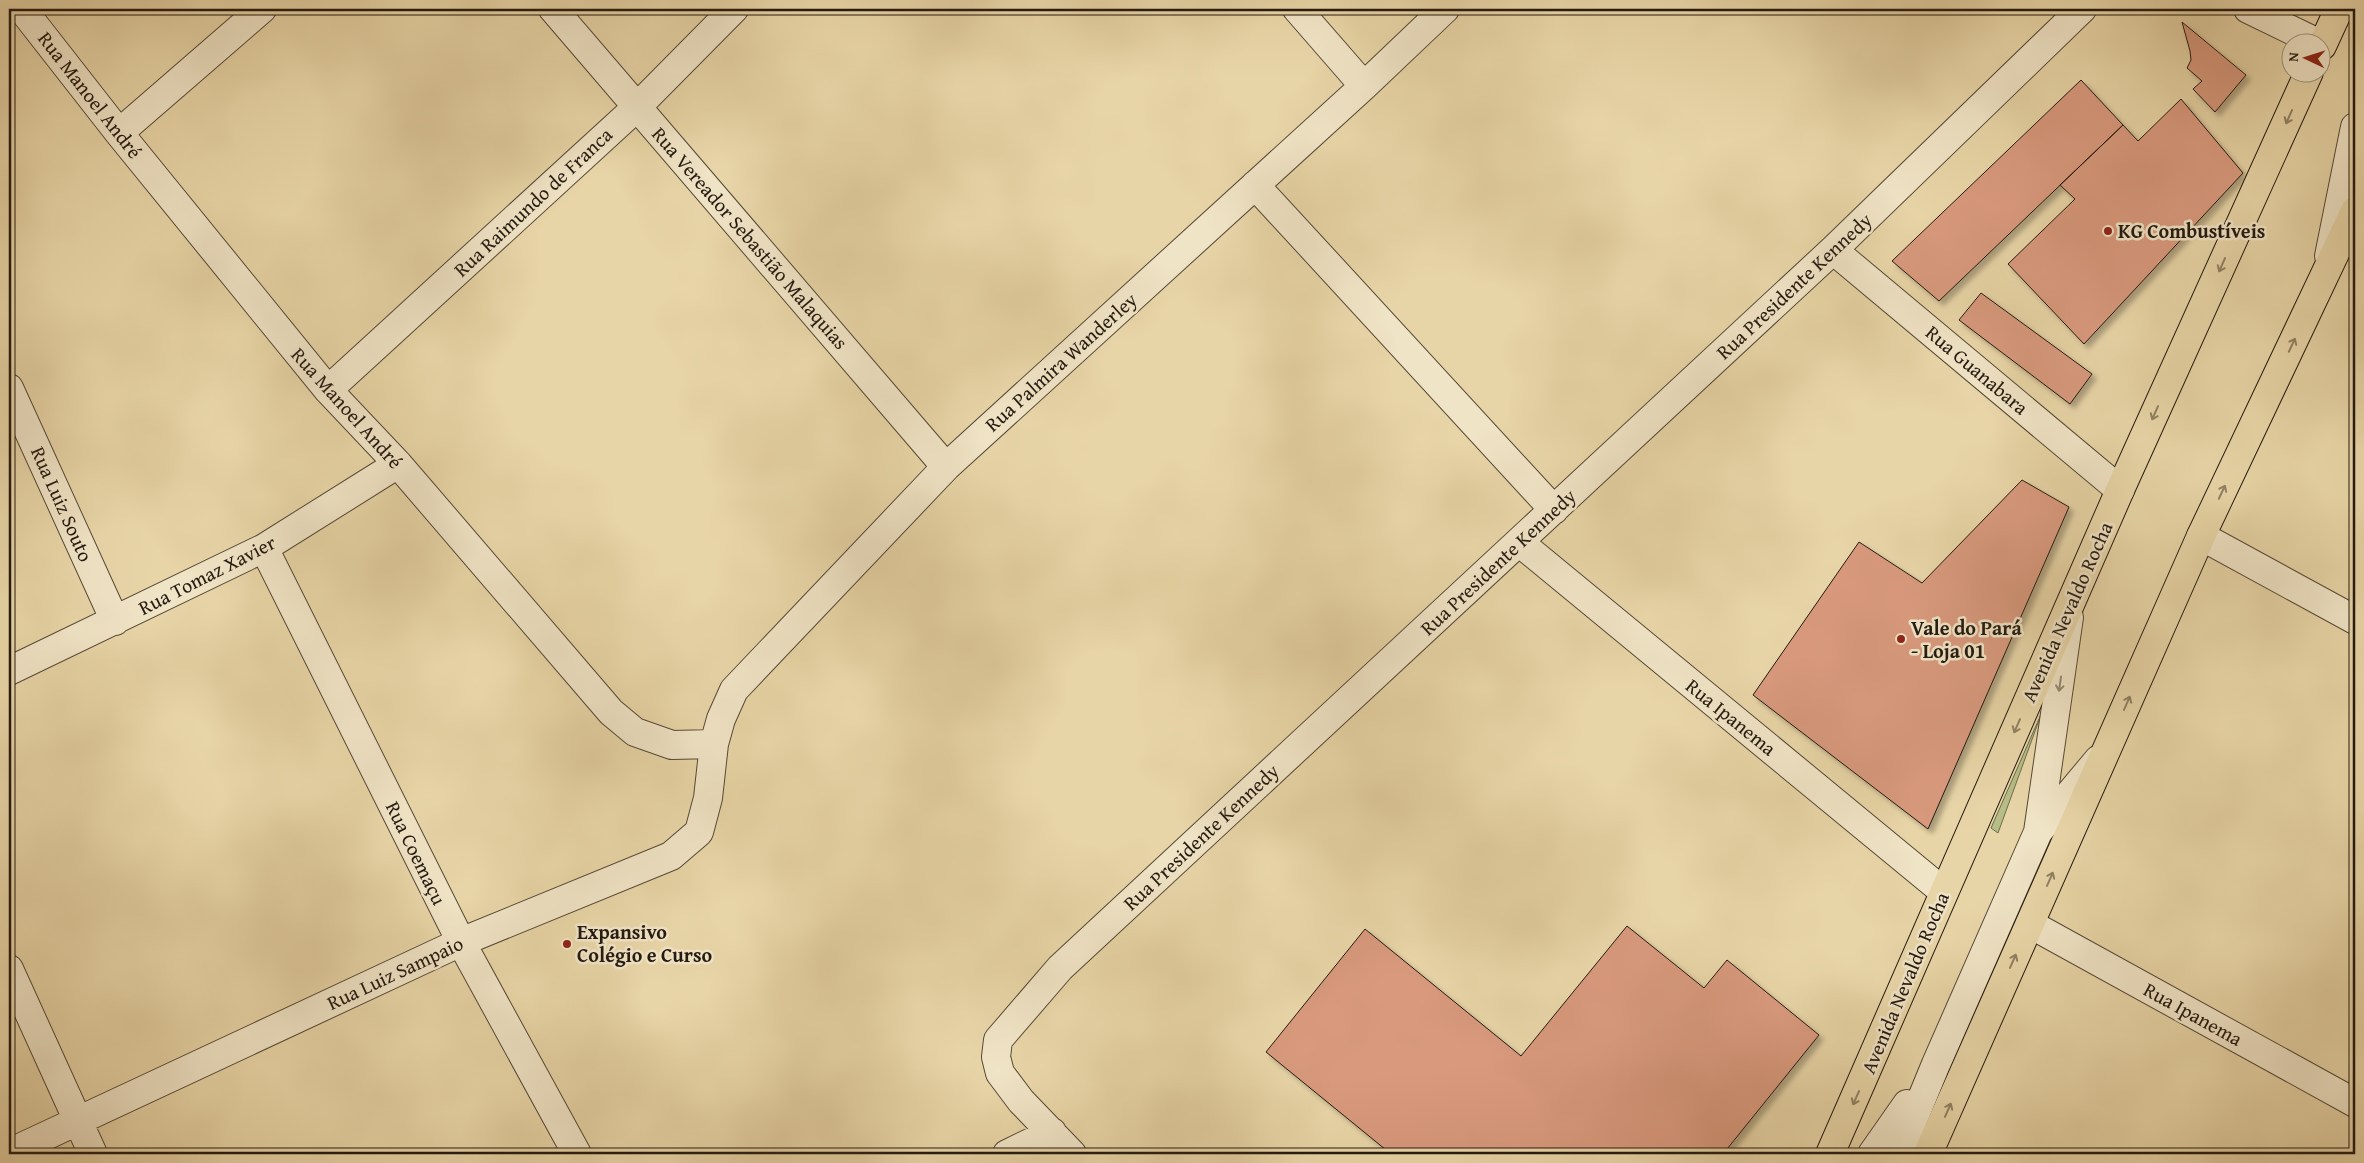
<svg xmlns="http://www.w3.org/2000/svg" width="2364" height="1163" font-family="'Gentium Book Plus',serif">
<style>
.green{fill:#b6bd87;stroke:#6d6c4c}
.building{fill:#d8997d;stroke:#241a11;filter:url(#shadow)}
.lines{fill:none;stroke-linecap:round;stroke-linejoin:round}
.minor-casing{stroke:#554936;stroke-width:30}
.highway-casing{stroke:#241a11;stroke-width:30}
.minor{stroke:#f0e4c6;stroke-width:28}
.highway{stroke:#e8d5a7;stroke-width:28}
.oneway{stroke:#908164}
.oneway2{stroke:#948975}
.poi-dot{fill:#8f2418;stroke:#f0e4c6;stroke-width:2}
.labels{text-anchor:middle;stroke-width:5;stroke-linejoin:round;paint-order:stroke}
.street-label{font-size:20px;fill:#241a11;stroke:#f0e4c6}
.poi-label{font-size:20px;font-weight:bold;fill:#241a11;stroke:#f0e4c6;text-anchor:start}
</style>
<defs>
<filter id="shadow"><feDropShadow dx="4.5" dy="4.5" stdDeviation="2.5" flood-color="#0004"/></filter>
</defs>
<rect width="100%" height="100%" fill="#e8d5a7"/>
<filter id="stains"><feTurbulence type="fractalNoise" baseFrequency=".004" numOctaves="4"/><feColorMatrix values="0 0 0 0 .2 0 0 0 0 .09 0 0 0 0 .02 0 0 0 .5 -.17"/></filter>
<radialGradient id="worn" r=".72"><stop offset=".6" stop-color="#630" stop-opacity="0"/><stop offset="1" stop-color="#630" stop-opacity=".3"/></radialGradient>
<path class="green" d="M 2042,712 L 1998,833 L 1991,828 Z"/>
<path class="building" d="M 2182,22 L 2246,75 L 2215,112 L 2193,89 L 2202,81 L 2187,68 L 2191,60 L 2190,51 Z
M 2081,80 L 2123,125 L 1939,301 L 1892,261 Z
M 2181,99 L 2243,173 L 2084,344 L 2008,264 L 2075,199 L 2060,185 L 2123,125 L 2138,141 Z
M 1981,293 L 2092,374 L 2070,404 L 1959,320 Z
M 2022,480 L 2069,507 L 1928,829 L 1753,695 L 1859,542 L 1922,583 Z
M 1627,926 L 1704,988 L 1727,960 L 1819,1035 L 1723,1154 L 1391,1154 L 1266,1052 L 1365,929 L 1521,1056 Z"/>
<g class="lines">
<g class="minor-casing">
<path id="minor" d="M 22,9 L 119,133 L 328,390 L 398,464 L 611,712 L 635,732 L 672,745 L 714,744
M 553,9 L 946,467
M 1297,9 L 1364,86
M 2248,9 L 2316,42
M 119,133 L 262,9
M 1255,185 L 1554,510
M 1833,250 L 2120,490
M 2329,256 L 2355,127
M 9,388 L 115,621
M 328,390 L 637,107 L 734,9
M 2201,536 L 2355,620
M 1519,542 L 1944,892
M 264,548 L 461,942 L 577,1154
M 9,671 L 264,548 L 398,464
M 2038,832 L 2098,760
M 2030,924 L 2355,1103
M 9,969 L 93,1154
M 9,1153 L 461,942 L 671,856 L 699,832 L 708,798 L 714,744 L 721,719 L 734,690 L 946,467 L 1364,86 L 1445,9
M 1007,1154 L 1052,1132
M 1072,1154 L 1021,1101 L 1000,1073 L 996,1057 L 998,1040 L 1060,968 L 1833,250 L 2082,9
M 1872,1154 L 1907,1104
M 1899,1154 L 1936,1064 L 2038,832 L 2069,617"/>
</g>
<g class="highway-casing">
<path id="highway" d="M 2322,46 L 2339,9
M 1830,1154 L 2120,490 L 2309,72
M 1928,1154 L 2201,536 L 2355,211"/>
</g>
<use href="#minor" class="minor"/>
<use href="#highway" class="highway"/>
</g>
<defs><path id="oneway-shaft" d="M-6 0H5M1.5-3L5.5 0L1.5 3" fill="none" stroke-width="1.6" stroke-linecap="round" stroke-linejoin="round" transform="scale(1.25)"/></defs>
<g class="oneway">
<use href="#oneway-shaft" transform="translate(2289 117) rotate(114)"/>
<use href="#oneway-shaft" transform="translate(2222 265) rotate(114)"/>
<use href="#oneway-shaft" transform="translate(2292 345) rotate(-65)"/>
<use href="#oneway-shaft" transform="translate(2155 413) rotate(114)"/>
<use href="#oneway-shaft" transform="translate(2222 492) rotate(-65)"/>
<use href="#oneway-shaft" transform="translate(2127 703) rotate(-66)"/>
<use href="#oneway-shaft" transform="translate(2017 726) rotate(114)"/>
<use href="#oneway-shaft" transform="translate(2050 879) rotate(-66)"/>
<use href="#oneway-shaft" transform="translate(2013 961) rotate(-66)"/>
<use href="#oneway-shaft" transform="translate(1856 1098) rotate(114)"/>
<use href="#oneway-shaft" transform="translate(1948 1110) rotate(-66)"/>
</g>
<use class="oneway2" href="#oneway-shaft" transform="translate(2060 684) rotate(98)"/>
<g class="poi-dot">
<circle cx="2108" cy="231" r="5"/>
<circle cx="1901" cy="639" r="5"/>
<circle cx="567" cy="944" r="5"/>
</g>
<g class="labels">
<g class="street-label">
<text transform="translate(90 95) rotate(52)" y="7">Rua Manoel André</text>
<text transform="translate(533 202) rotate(-43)" y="7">Rua Raimundo de Franca</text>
<text transform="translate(750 238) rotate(49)" y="7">Rua Vereador Sebastião Malaquias</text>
<text transform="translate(1794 286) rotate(-43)" y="7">Rua Presidente Kennedy</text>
<text transform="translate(1061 362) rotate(-42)" y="7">Rua Palmira Wanderley</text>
<text transform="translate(1977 370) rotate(40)" y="7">Rua Guanabara</text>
<text transform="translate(347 408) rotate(48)" y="7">Rua Manoel André</text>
<text transform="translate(62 504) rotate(66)" y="7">Rua Luiz Souto</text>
<text transform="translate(1498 562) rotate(-43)" y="7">Rua Presidente Kennedy</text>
<text transform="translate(207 575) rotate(-27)" y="7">Rua Tomaz Xavier</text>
<text transform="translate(2067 612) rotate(-66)" y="7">Avenida Nevaldo Rocha</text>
<text transform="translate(1731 717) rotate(39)" y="7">Rua Ipanema</text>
<text transform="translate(1201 837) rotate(-43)" y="7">Rua Presidente Kennedy</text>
<text transform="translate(416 853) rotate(64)" y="7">Rua Coemaçu</text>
<text transform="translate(395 973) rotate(-25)" y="7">Rua Luiz Sampaio</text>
<text transform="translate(1905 983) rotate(-67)" y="7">Avenida Nevaldo Rocha</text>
<text transform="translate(2193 1014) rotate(29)" y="7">Rua Ipanema</text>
</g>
<g class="poi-label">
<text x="2118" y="238">KG Combustíveis</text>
<text x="1911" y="635">Vale do Pará<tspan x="1911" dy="23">- Loja 01</tspan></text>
<text x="577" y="939">Expansivo<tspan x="577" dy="23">Colégio e Curso</tspan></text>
</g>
</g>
<rect width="2364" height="1163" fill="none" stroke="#e8d5a7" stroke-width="30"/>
<rect x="10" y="10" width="2344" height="1143" fill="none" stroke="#241a11" stroke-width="2.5"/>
<rect x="15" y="15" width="2334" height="1133" fill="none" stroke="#241a11"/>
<g transform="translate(2306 58) rotate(274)"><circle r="24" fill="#f0e4c6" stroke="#9e937e"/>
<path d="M0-4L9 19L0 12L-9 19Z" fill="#8f2418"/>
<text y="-8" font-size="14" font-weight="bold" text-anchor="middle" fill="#241a11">N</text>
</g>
<rect width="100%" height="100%" filter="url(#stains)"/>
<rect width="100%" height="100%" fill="url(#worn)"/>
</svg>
